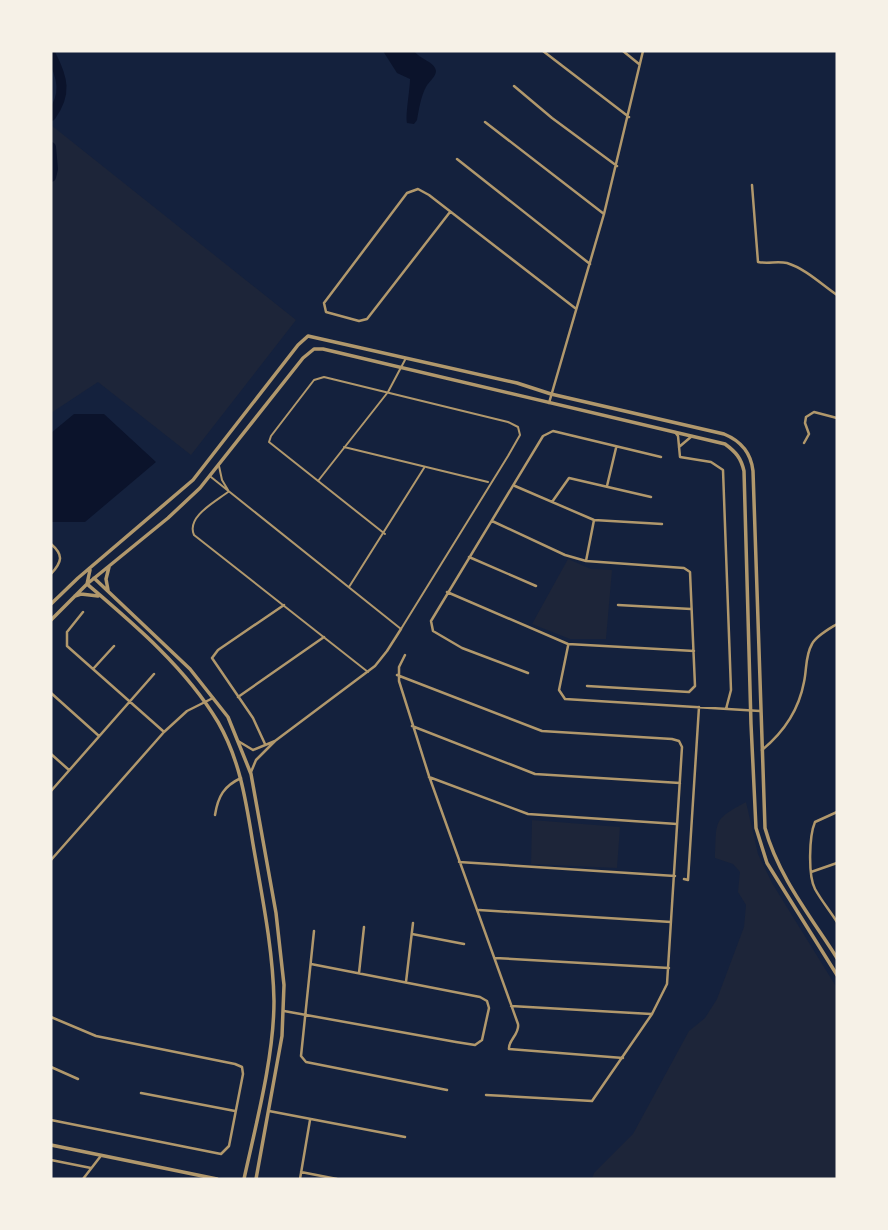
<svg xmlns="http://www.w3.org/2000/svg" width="888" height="1230" font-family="Raleway,sans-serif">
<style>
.green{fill:#1d2539}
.water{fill:#0b132b}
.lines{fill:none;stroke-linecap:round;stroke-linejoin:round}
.river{stroke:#0b132b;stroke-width:10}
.service{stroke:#b1986c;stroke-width:2}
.minor{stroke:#b1986c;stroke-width:2.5}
.tertiary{stroke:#b1986c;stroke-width:3.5}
</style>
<rect width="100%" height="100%" fill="#14213d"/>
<path class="green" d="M 51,125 L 296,320 L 191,455 L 98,382 L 51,413 Z
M 568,559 L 591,569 L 612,570 L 606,639 L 570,639 L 532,624 Z
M 746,802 L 758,854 L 772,883 L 837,988 L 837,1179 L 592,1179 L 594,1173 L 633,1134 L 689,1031 L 705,1018 L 717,999 L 744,927 L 746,905 L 738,892 L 740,872 L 733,864 L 715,858 C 717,821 712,820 746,802 Z
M 532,820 L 620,827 L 617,868 L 531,864 Z"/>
<path class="water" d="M 383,51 L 414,51 C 420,59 433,62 435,68 C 439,75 429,81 426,87 C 421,96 419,109 417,120 L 414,124 L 407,123 C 405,116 410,90 410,79 L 397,73 Z
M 74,414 L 104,414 L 156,462 L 85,522 L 51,522 L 51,433 Z"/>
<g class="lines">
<path class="river" d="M 51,55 C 63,78 67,94 51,116
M 51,147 L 53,169 L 51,177"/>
<path class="service" d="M 344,447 L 488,482
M 219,466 L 222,480 L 228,490
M 211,477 L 401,629 L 508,456 L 520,435 L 518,427 L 508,422 L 324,377 L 314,380 L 271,436 L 269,442 L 385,534
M 318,481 L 388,392 L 406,358
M 228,492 C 215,502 186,517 194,535 L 368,672
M 349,587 L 424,468"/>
<path class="minor" d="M 543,51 L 629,117
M 623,51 L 639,64
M 514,86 L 552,118 L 617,166
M 485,122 L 604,214
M 457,159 L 590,264
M 752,185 L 758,262 C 768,264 777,261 787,263 C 806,269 821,284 837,295
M 450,212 L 367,319 L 359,321 L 326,312 L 324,303 L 407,193 L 418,189 L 429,195 L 575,308
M 549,403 L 604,214 L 643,51
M 675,432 L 678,436 L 680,457 L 711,462 L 723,470 L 731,690 L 726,709
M 804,443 L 809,434 L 805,423 L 806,417 L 814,412 L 837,418
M 679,447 L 692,436
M 515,486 L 594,520 L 662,524
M 607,486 L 616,448
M 552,502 L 569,478 L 651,497
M 492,521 L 565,555 L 586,561 L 684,568 L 690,572 L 695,686 L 689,692 L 587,686
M 51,544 C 64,555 62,562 51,574
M 469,557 L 536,586
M 586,561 L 594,520
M 447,592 L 568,644 L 694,651
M 618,605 L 691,609
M 83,612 L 67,632 L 67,646 L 163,731
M 568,646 L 559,690 L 565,699 L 760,711
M 405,655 L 399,667 L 399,681 L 429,776 L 518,1024 C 520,1034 508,1040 509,1049 L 623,1058
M 93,669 L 114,646
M 528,673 L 462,648 L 433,631 L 431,621 L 543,436 L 553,431 L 661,457
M 397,675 L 542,731 L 672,739 L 679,741 L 682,747 L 667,984 L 652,1014 L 592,1101 L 486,1095
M 51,693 L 99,736
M 238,697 L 324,637
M 412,726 L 535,774 L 680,783
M 238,741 L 253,750 L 275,741
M 265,744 L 253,718 L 212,658 L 218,650 L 284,605
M 762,750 C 784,732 799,709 804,682 C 807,669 805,656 812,644 C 816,636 829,629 837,624
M 51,754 L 69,770
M 251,772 L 256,760 L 275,741 L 375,666 L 387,651 L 401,629
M 429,777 L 528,814 L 677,824
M 51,791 L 154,674
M 837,812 L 815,822 C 809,836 808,876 815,889 C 821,900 830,911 837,922
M 215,815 C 218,796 224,786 241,778
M 51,860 L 164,732 L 187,711 L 213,698
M 459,862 L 675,876
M 811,872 L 837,863
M 684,879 L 688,880 L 699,707
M 479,910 L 671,922
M 314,931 L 301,1056 L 306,1062 L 447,1090
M 412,934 L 464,944
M 495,958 L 669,968
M 359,973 L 364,927
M 406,982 L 413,923
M 511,1006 L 651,1014
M 284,1011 L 456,1042 L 475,1045 L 482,1040 L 489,1008 L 487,1001 L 480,997 L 311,964
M 51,1017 L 96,1036 L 235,1064 L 242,1067 L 243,1074 L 229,1146 L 221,1154 L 51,1120
M 51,1067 L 78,1079
M 141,1093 L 235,1111
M 269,1111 L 405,1137
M 51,1160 L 91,1168
M 301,1172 L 337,1179
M 83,1179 L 100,1157
M 300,1179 L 310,1120"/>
<path class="tertiary" d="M 94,578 L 190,669 L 228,717 L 251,774 L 276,913 L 284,985 L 282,1036 L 256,1179
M 87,584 C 134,624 186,668 218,722 C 240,760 246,801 253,844 C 262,896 273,949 274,1001 C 274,1057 256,1124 244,1179
M 87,584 L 90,570
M 108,590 L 106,579 L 109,567
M 75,596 L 81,594 L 98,596
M 51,604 L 78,578 L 193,480 L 298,345 L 308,336 L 517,383 L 551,394 L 724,434 C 741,441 751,452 753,471 L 765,828 C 778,876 811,917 837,958
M 51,620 L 87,584 L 168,518 L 200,488 L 303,358 L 314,349 L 323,349 L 725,444 C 736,452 741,458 744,471 L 751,724 L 756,828 L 767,863 L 837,975
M 51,1145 L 217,1179"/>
</g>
<rect width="888" height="1230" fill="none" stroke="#f6f1e7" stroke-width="105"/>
</svg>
